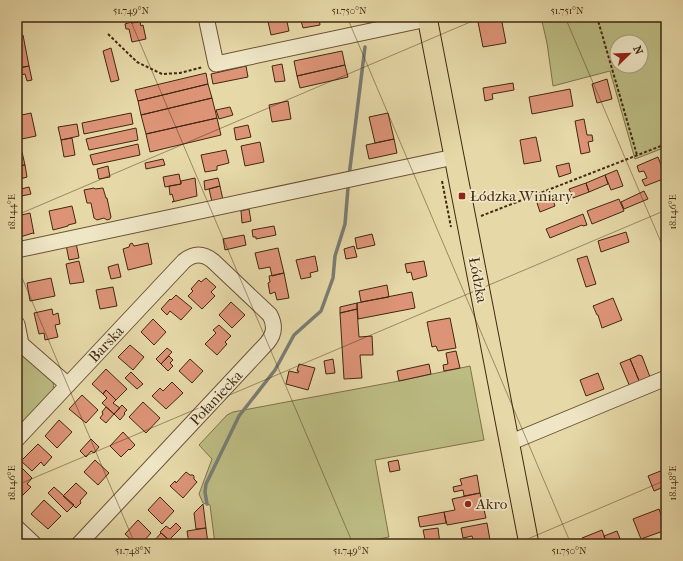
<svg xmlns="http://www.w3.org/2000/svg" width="683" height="561" font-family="'IM FELL French Canon',serif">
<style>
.green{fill:#bcbc83;stroke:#80724a;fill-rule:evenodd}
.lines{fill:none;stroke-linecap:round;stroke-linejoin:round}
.stream{stroke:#797d73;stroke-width:3.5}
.building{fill:#dc9376;stroke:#432812}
.minor-casing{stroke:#6c5437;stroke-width:17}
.major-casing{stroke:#432812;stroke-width:21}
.path{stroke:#432812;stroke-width:2;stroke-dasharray:3 2;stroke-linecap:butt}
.minor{stroke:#efe6c6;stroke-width:15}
.major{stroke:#e6d8a7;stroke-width:19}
.ticks{fill:none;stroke:#432812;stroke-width:1;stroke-opacity:0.45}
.poi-dot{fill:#8f2418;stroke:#efe6c6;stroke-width:1.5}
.labels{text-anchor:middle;stroke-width:3.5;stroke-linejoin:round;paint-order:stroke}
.poi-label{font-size:15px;fill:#432812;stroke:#efe6c6;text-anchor:start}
.street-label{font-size:15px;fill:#432812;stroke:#efe6c6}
.neatline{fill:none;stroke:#432812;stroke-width:1.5}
.ticks-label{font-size:10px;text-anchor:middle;fill:#432812}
</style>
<rect width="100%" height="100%" fill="#e6d8a7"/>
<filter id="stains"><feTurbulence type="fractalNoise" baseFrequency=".005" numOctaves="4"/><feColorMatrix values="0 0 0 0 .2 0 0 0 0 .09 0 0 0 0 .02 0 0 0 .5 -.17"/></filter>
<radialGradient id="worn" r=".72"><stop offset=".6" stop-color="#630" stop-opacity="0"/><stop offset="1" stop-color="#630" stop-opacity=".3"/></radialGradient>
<path class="green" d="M 541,17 L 666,17 L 666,147 L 635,159 L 610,71 L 553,86 L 547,43 ZM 617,42 L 641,42 L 641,66 L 617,66 Z
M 17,353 C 27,356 46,371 52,380 C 54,383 54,388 52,392 L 17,430 Z
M 470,366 L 484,440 L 375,460 L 389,537 L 354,544 L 215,544 L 210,505 L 203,503 L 199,494 L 212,459 L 199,445 L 227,415 L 233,412 L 399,381 Z"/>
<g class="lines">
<path class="stream" d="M 369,24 L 371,17
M 349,176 L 365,47
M 207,504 L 205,492 L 206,484 L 239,416 L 275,370 L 294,335 L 321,311 L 333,278 L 335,256 L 345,224 L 348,188"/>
</g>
<path class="building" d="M 267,17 L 286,17 L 289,31 L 271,35 Z
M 300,17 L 319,17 L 320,25 L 303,28 Z
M 477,17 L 501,17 L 506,43 L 483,47 Z
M 131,22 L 131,23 L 140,22 L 141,26 L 143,25 L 146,39 L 132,42 L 129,29 L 126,29 L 125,24 Z
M 23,35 L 29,66 L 18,68 L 17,62 L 20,62 L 19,56 L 17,57 L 17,37 Z
M 111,48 L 119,80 L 111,82 L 103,51 Z
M 342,51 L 345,65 L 297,76 L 294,61 Z
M 282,64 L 285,81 L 275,82 L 272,66 Z
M 345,65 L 348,77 L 300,88 L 297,76 Z
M 29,66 L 32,80 L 27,81 L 25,74 L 20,75 L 19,68 Z
M 246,66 L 248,77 L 213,84 L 211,74 Z
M 206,73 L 208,84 L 138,101 L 135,90 Z
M 607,79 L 612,99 L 597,103 L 592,84 Z
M 513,83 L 514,90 L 492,94 L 493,99 L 485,101 L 483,88 Z
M 208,84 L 212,98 L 141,115 L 138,101 Z
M 570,89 L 573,106 L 532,114 L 529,97 Z
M 212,98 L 217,118 L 146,134 L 141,115 Z
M 288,101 L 291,119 L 272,122 L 269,105 Z
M 230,107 L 233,115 L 219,119 L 216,110 Z
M 31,113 L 36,136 L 17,140 L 17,116 Z
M 131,113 L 133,124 L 84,134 L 82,123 Z
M 388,113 L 394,139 L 375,143 L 369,117 Z
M 217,118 L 221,135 L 150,152 L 146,134 Z
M 584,119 L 587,135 L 592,135 L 593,141 L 588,142 L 590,152 L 581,154 L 575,121 Z
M 77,124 L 79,136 L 61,140 L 58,127 Z
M 248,125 L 251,137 L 236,140 L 234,128 Z
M 136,128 L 138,140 L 89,150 L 86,139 Z
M 536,137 L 541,161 L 524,164 L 520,140 Z
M 72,138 L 75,155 L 64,157 L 61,140 Z
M 394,139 L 397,153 L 369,159 L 366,145 Z
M 260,142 L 264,162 L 245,166 L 241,146 Z
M 138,144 L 140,155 L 93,165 L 90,155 Z
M 226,150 L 229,163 L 217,166 L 217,170 L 205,172 L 201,155 Z
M 22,152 L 25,165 L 17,166 L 17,153 Z
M 658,157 L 666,178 L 645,186 L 642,180 L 647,178 L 644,171 L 639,172 L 637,166 Z
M 163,159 L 165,165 L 146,169 L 145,163 Z
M 569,163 L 571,173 L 559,177 L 556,166 Z
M 25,165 L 27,177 L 17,180 L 17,166 Z
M 108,166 L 110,177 L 99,179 L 97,169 Z
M 617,170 L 623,186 L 611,190 L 605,175 Z
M 179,174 L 181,184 L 165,187 L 163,177 Z
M 605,175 L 608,184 L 589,192 L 586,183 Z
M 195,178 L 197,196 L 172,202 L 174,201 L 172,194 L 170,195 L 169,186 L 181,184 L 181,181 Z
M 218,178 L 220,186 L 205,190 L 204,181 Z
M 586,183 L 589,192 L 573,198 L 569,189 Z
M 220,186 L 223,200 L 212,202 L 209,189 Z
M 29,187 L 31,194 L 17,197 L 17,190 Z
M 94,188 L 95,189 L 103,188 L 106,198 L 107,198 L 111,217 L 110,219 L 107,220 L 104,218 L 97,220 L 94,218 L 91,203 L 87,203 L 84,190 Z
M 644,191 L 648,199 L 624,209 L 621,202 Z
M 552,197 L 555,206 L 540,212 L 537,203 Z
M 619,199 L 624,211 L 592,224 L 587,211 Z
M 72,206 L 76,223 L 68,225 L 68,226 L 53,230 L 49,211 Z
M 249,209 L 251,221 L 242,223 L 241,211 Z
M 30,213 L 34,234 L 33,233 L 17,238 L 17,216 Z
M 583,214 L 587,225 L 583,226 L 582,225 L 550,238 L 546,229 Z
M 274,226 L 276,235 L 256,239 L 256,237 L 253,237 L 252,230 Z
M 626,232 L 629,242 L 601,252 L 598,241 Z
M 372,234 L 375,245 L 357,249 L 355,238 Z
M 244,235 L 246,245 L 225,250 L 223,239 Z
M 76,243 L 79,258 L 69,260 L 66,245 Z
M 132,243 L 134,246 L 148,243 L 152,264 L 128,270 L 123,249 L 129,247 L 130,244 Z
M 354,246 L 357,257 L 346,259 L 344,249 Z
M 278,248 L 284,273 L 272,276 L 270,267 L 259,269 L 255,253 Z
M 315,256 L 318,271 L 310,273 L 311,277 L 301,279 L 296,260 Z
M 587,256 L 596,284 L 586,287 L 577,259 Z
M 79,261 L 84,282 L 70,284 L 66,264 Z
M 424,261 L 427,276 L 413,280 L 411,272 L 407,273 L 405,264 Z
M 118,264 L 121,277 L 111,279 L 108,267 Z
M 284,273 L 289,298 L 277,300 L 275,292 L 270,294 L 268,283 L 270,282 L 269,276 Z
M 51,278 L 55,296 L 30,301 L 27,283 Z
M 206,278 L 216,287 L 211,292 L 215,296 L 202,309 L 188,296 L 193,291 L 191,289 L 199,280 L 201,282 Z
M 387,285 L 389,297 L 361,302 L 359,291 Z
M 113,287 L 117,306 L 100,309 L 96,290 Z
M 412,292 L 415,308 L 358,319 L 357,303 Z
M 176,295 L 192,308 L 181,320 L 170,311 L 167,315 L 161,309 L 170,299 L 171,300 Z
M 613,298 L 622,320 L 602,328 L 598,315 L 597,315 L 593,306 Z
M 231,302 L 245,315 L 232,328 L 219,315 Z
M 357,303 L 357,309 L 340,313 L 340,307 Z
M 52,309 L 53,315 L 58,313 L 60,324 L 55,325 L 58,337 L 45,340 L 44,333 L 39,334 L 34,313 Z
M 357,309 L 359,337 L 372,336 L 373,355 L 360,355 L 362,378 L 344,379 L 340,313 Z
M 450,318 L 456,348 L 438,351 L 436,346 L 432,347 L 427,322 Z
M 153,319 L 166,332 L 154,345 L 141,332 Z
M 219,325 L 231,336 L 225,342 L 227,344 L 217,355 L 205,344 L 216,333 L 213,330 Z
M 130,345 L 144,357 L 133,370 L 118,357 Z
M 167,348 L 172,352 L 161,364 L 156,359 Z
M 456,351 L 460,368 L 444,371 L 443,365 L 448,364 L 446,353 Z
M 639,355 L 642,356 L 650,377 L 640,383 L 630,359 Z
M 169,356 L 173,360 L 170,363 L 173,366 L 168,371 L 161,364 Z
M 190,359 L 203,371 L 192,383 L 179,371 Z
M 333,359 L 335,373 L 326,374 L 324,361 Z
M 630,359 L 640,383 L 630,387 L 620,363 Z
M 299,364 L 315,368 L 308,390 L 286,384 L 289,371 L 298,373 L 299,371 L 297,371 Z
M 429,364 L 431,374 L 399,381 L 397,371 Z
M 106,369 L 127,389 L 116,400 L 106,390 L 103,394 L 92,384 Z
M 131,372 L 143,384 L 137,389 L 125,378 Z
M 598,373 L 604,389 L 586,396 L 580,380 Z
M 172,382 L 183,393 L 166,409 L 152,396 L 160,388 L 163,391 Z
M 106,390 L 116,400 L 113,403 L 120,408 L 114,414 L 102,403 L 107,398 L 103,394 Z
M 82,395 L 98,410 L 86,423 L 69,409 Z
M 143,402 L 160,418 L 146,433 L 129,417 Z
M 122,405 L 127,410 L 124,413 L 125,414 L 120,420 L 114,414 Z
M 106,407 L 114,414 L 106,423 L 100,418 L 103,414 L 102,412 Z
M 59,420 L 72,432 L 57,448 L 45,436 Z
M 123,432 L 135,445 L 130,450 L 129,449 L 121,457 L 110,446 Z
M 91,439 L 99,447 L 94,453 L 91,451 L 86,457 L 80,451 Z
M 38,444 L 52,457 L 44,466 L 41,462 L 32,471 L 21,461 Z
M 95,460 L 109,473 L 98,485 L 84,472 Z
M 398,460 L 400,470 L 390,472 L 388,462 Z
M 21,467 L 32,478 L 27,484 L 31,487 L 18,500 L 17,499 L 17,471 Z
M 663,470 L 666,479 L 666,486 L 654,491 L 648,476 Z
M 186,472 L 190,475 L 193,475 L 194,476 L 194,479 L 197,482 L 183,498 L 170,486 L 175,481 L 176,483 Z
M 477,475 L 480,493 L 464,496 L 463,490 L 454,492 L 453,487 L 462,485 L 460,479 Z
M 76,483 L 87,493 L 80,501 L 81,503 L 76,508 L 63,496 Z
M 54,487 L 74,505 L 67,512 L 48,493 Z
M 480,493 L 486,518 L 447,525 L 444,512 L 455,510 L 452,499 Z
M 160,497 L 174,511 L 162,524 L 148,510 Z
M 44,500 L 61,516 L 48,529 L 31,514 Z
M 203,504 L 206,528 L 196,529 L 194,513 Z
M 659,509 L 666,530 L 641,539 L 633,519 Z
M 444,512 L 446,523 L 420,527 L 418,517 Z
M 138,520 L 151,533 L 141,544 L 136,544 L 125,534 Z
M 176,523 L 181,528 L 169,540 L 160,532 L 166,526 L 170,529 Z
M 487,523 L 490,540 L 474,543 L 472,536 L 463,538 L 461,528 Z
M 206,528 L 208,544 L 189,544 L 187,531 Z
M 438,528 L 440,544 L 426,544 L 423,530 Z
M 602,530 L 607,544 L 584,544 L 582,538 Z
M 617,531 L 622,544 L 607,544 L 604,536 Z
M 161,533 L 169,540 L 165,544 L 157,544 L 154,541 Z"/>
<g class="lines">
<g class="minor-casing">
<path id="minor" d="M 206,17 L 216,64 L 427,19
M 17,250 L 454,157
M 17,324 L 21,344
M 21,344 L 68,385
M 17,439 L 184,261 C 194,253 203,253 213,261 L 270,315 C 275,325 275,334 267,343 L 79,544
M 509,443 L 666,378
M 17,528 L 34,544"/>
</g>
<g class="major-casing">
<path id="major" d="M 427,17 L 529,544"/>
</g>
<path class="path" d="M 597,17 L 637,155
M 108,34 L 137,62 L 162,74 L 180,73 L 203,67
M 442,181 L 451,227
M 481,216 L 666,144"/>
<use href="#minor" class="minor"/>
<use href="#major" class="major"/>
</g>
<path class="ticks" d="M 129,17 L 353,544M 347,17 L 571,544M 565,17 L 666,254M 17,215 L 482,17M 17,266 L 135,544M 17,485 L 666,210M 516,544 L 666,480"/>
<g class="poi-dot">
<rect x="458" y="192" width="8" height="8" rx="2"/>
<circle cx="468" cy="504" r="4"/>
</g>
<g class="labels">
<g class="poi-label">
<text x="470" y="201">Łódzka Winiary</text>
<text x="476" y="509">Akro</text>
</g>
<g class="street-label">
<text transform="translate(478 280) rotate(79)" y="5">Łódzka</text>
<text transform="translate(106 344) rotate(-47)" y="5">Barska</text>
<text transform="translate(216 398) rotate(-47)" y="5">Połaniecka</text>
</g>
</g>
<rect width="683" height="561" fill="none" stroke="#e6d8a7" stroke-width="44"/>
<g transform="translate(629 54) rotate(67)"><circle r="19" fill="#efe6c6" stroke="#aa9a7e"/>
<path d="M0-3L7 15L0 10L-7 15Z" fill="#8f2418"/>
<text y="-6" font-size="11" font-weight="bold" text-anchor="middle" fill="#432812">N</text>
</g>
<rect x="22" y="22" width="639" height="517" class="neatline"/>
<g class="ticks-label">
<text x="131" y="14">51.749°N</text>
<text x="349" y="14">51.750°N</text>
<text x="567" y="14">51.751°N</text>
<text transform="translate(672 212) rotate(-90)" y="4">18.146°E</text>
<text transform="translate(11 212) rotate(-90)" y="4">18.144°E</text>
<text transform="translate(672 483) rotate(-90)" y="4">18.148°E</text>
<text transform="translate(11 483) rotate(-90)" y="4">18.146°E</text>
<text x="133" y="554">51.748°N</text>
<text x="351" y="554">51.749°N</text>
<text x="569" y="554">51.750°N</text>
</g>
<rect width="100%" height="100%" filter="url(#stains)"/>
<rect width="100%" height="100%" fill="url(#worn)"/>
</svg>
